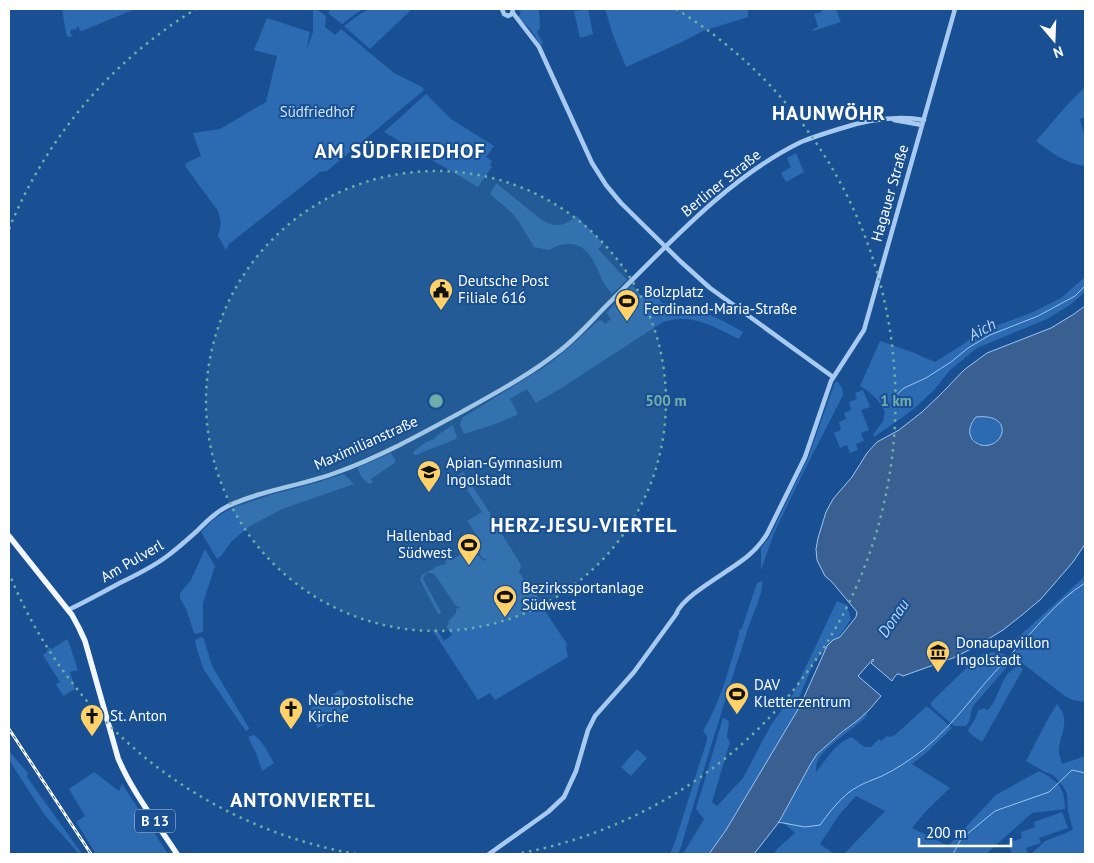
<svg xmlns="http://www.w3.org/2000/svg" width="1094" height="863" font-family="'PT Sans',sans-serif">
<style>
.green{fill:#2c6ab1}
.water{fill:#396090;stroke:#9cc5f2;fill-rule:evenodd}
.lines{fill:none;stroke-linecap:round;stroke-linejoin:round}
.stream{stroke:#9cc5f2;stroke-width:1}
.minor{stroke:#a9caf0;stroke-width:4.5}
.major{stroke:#f2f7ff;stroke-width:5.5}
.rail-casing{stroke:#fff;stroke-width:3}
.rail{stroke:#195093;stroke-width:1;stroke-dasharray:4;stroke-linecap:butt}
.ring{fill:none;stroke:#6fada8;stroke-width:2.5;stroke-dasharray:2.5 5}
.labels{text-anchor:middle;stroke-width:4;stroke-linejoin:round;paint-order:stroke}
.shield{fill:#195093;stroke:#bacadf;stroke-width:1}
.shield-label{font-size:14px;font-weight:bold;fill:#fff}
.park-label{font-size:15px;fill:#d0e4fb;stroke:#195093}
.street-label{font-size:15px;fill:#fff;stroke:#195093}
.poi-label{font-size:15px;fill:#fff;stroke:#195093;text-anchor:start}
.water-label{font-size:16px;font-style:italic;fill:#b6d4f6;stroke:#195093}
.district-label{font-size:20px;font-weight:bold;letter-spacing:1px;fill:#fff;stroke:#195093}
.centre{fill:#6fada8;stroke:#195093;stroke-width:2.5}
.ring-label{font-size:15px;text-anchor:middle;font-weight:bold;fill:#6fada8;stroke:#195093;stroke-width:4;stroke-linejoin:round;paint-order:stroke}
</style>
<rect width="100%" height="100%" fill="#195093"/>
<path class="green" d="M 62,9 L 135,9 L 82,31 L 80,30 L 78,26 L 76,29 L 71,30 L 70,33 L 73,36 L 69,37 L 67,36 L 66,33 Z
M 313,9 L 316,9 L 326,16 L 325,27 L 335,35 L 341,29 L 394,73 L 422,87 L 424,90 L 327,171 L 320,172 L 229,244 L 226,250 L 218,236 L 221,223 L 218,211 L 185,166 L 186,163 L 201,156 L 193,133 L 220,129 L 266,102 L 277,56 L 254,50 L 267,18 L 310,32 L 306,51 L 313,32 Z
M 331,9 L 361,9 L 361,10 L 342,24 L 328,13 Z
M 369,9 L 412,9 L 370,49 L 344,26 L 360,14 Z
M 518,9 L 539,9 L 540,28 L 537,32 L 543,43 L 540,45 L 531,30 L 518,17 L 521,13 Z
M 588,9 L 593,34 L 580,38 L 574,11 Z
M 605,9 L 748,9 L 748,17 L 703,31 L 682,42 L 626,67 L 613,35 Z
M 821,9 L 836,9 L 841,22 L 813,31 L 813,29 L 818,27 L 814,14 L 822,12 Z
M 1085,87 L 1085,117 L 1080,119 L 1085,137 L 1085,166 C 1066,164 1051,152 1036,141 L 1068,104 Z
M 426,94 L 451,119 L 494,146 L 486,157 L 492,161 L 490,165 L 492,167 L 478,187 L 384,132 Z
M 796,153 L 804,172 L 786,182 L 781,173 L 791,167 L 787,158 Z
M 496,183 L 543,221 L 553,225 L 560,225 L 566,223 L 577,216 L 603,244 L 598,249 L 627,280 L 612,294 C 610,291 607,288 605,285 C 596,269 591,243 568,244 C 561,244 555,246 549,250 L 534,247 L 519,222 L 511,212 L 490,194 Z
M 1085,277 L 1085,292 L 1070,305 L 1047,319 L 977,348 L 950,370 L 934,390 L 917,406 L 903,417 L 874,437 L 873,435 L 883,421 L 885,412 C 879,400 871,392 860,386 L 880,341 L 912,352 L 935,362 L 962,345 L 979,332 L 1031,313 L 1061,298 Z
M 632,286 L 641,296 L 654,290 L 662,303 L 670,304 L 676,310 C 703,308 720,319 743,332 L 739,339 C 712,326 693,313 663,322 L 563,387 L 536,403 L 527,389 L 510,399 L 518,414 C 501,423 482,428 464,434 L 460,425 L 462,418 L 549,364 L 574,343 L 599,320 L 600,321 L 601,320 L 605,324 L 611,319 L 607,314 L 607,312 Z
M 835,382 L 838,382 L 842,388 L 843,395 L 803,473 L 774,533 L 761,570 L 761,548 L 769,538 L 808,458 Z
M 863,390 L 870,407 L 861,410 L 869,430 L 861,433 L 864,441 L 856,444 L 858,450 L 850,453 L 847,445 L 840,448 L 834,433 L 841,430 L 839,422 L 846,419 L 844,413 L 851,410 L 849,402 L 857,399 L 855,393 Z
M 976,417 C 1016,413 1004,450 981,445 C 978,444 973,442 972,439 C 967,431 971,424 976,417 Z
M 451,426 L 453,426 L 457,436 L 456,439 L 416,455 L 413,454 L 414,451 L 426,442 L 435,439 L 436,436 Z
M 391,453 L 396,462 L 371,479 L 373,482 L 369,484 L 362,478 L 357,468 Z
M 463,472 L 490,513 L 490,515 L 521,565 L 519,572 L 532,592 L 535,592 L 545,611 L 567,644 L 566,648 L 568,657 L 495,700 L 490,693 L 478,700 L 433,631 L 436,628 L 444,641 L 452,635 L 446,626 L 449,624 L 448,622 L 456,613 L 456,609 L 461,607 L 456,606 L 435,575 L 431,573 L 427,573 L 424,576 L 423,579 L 441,612 L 440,614 L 438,614 L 420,580 L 422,575 L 438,566 L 445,564 L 447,559 L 455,558 L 463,553 L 479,556 L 483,561 L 489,558 L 483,559 L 476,548 L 482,543 L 467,521 L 482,512 L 467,490 L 469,488 L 460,485 L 457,478 L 459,475 Z
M 344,474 L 354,484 L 282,509 L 250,526 L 232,541 L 221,556 L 217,559 L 201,532 L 215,518 L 232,508 L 274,494 L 319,482 Z
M 205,549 L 215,566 L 203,603 L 203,632 L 196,634 L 194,633 L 186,609 L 180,598 L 180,593 L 191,580 Z
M 1085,572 L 1085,702 L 1073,700 L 1066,697 L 1013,656 L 1014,641 L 1083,578 Z
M 762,581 C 765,590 749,623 746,635 C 723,705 702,776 681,847 L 678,854 L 670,854 L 675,842 L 707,740 L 707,736 L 703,731 C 721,701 729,668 739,635 L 739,631 L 742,628 L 757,583 Z
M 837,601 L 847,605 L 851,619 L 838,638 L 833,640 L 813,664 L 797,703 L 800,706 L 726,830 L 709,854 L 683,854 L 704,819 L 696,809 L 723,718 L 729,721 L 727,737 L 730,742 L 712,802 L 717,806 L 743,778 L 771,725 L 793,694 Z
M 201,637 L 204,639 L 212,666 L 249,728 L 248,730 L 246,731 L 243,727 L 204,670 L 197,650 L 195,640 Z
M 67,639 L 69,643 L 78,670 L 70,672 L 75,689 L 63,696 L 56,684 L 60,682 L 43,655 L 47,652 L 47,650 L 50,647 L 52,649 Z
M 992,652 L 1004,654 L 1013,660 L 973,706 C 970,713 972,719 966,726 L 954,726 L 931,706 L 931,702 L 975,660 L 981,655 Z
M 1019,666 L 1023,669 L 982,742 C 976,737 971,736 968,730 L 975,719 L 979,709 L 981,710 L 983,708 L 988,710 C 991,706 994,703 995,699 C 1002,687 1004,671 1019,666 Z
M 340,690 L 342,690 L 351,708 L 318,728 L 308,712 L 308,710 Z
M 1057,704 C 1071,721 1061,730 1059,748 C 1058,753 1061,759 1062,764 L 1085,756 L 1085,854 L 1074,854 L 1069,853 L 1066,854 L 1031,854 L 1045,841 L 1073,830 L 1068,812 L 1067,794 L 1063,786 L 1053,775 L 1045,772 L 1026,761 L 1049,717 Z
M 927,706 L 952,728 L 926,753 L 912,764 L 950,788 L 926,811 L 912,828 L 948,846 L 996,795 L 1039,771 C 1058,781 1065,787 1065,809 L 1032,813 L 986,854 L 844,854 L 885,811 L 856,796 L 839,815 L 820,844 L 834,854 L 774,854 L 777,849 L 795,833 L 780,820 L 810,765 L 817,754 L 867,712 L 867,715 L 863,720 C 850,731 825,747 818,760 C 816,764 816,768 816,772 C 826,760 836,742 852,737 L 864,747 L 871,747 L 879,739 L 881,741 L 887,736 L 891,737 L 895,735 Z
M 254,735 C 263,741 268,753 274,763 L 262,771 L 256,753 L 248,737 Z
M 637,749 L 647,758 L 631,776 L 621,767 Z
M 9,751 L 28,773 L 27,777 L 82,854 L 79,854 L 44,814 L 9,760 Z
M 94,772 L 119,791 L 122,784 L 168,854 L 96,854 L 76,822 L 85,816 L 69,789 Z
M 1062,812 L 1068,828 L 1039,838 L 1041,843 L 1026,848 L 1028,854 L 1012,854 L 1008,843 L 1022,838 L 1021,832 L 1035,827 L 1034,822 Z"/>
<path class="water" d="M 1085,306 L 1085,544 L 1073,562 L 1041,599 L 1022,615 L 1003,630 L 977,646 L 953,658 L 903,676 L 899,674 L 897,674 L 893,679 L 892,681 L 871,663 L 874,660 L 873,659 L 858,676 L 881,696 L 869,710 L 858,720 L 842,732 L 817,754 L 810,765 L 779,822 L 754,854 L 709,854 L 726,830 L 800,706 L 827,646 L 833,640 L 840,637 L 856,617 L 857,612 L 832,582 L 825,576 L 817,560 L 816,549 L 818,538 L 826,512 L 833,499 L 852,477 L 867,453 L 877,442 L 899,430 L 922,412 L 942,393 L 964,370 L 987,353 L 1051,328 L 1074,314 ZM 976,417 C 1016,413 1004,450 981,445 C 978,444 973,441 972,439 C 967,431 971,423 976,417 Z"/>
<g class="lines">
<path class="stream" d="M 892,399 L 904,388 L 926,378 L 951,362 L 968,348 L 990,335 L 1038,316 L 1075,296 L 1085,286
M 1012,653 C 1036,629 1056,601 1085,583
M 778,822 L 805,827 L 820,825 C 828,814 837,802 848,793 C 858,785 870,781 882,776 C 897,769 911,759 924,749 C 956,723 978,688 1007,659
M 953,854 L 961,839 L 995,811 L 1049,792 L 1072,770 L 1085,773"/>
<path class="minor" d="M 502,9 L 504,14 L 508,16 L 512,14 L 513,9
M 513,13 L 539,47 L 592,163 L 606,185 L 621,203 L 680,261 L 710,288 L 833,377
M 894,120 L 922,125
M 68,610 C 85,602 101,593 118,584 C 134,576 151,568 166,557 C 177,549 187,540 197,531 C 207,521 216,512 228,506 C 262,490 300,486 335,473 C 380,457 425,432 467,409 C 497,392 529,375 557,353 C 576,339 591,321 608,304 C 666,247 727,178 801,142 C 813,137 826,133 839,129 C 867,120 895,115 924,120
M 676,614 C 684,594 731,571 749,555 C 756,549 762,542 767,534 L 805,457 L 831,381 L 864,330 L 955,9
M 489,854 L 548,812 L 564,797 L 576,771 L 588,730 L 595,716 L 634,672 L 677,613"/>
<path class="major" d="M 9,536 L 72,615 L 79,628 L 85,641 L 118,758 C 132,792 157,823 177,854"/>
<g class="rail-casing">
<path id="rail" d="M 9,729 L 91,854"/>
</g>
<use href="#rail" class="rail"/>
</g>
<circle cx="436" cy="401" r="230" fill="#6fada8" fill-opacity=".12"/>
<g class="ring">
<circle cx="436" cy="401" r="230"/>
<path d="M356 854A460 460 0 0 1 9 573M9 229A460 460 0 0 1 196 9M676 9A460 460 0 0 1 516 854"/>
</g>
<defs>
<g id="civic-pin" transform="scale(1.25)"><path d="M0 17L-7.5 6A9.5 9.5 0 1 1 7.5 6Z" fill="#ffd168" stroke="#195093"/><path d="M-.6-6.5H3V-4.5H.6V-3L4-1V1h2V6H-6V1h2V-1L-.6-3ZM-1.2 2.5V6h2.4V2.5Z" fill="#111"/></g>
<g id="stadium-pin" transform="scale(1.25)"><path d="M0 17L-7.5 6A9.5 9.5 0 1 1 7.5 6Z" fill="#ffd168" stroke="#195093"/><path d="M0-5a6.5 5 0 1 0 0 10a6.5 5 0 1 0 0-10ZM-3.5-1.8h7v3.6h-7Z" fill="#111"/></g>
<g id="school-pin" transform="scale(1.25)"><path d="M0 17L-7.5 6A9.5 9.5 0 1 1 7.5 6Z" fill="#ffd168" stroke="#195093"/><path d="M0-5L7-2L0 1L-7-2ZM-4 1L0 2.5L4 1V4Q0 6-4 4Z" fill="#111"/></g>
<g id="museum-pin" transform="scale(1.25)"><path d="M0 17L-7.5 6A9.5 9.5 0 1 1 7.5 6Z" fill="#ffd168" stroke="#195093"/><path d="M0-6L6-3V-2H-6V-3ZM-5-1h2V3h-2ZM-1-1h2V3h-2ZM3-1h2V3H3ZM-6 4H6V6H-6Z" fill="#111"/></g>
<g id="church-pin" transform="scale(1.25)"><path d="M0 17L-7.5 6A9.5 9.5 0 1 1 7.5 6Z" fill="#ffd168" stroke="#195093"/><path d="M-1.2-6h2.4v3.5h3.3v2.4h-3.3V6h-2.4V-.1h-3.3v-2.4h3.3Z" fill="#111"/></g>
</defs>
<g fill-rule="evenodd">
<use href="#civic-pin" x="441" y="290"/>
<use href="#stadium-pin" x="627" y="301"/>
<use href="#school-pin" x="429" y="472"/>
<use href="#stadium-pin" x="469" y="545"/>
<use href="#stadium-pin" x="505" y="597"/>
<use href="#museum-pin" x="938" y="652"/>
<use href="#stadium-pin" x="737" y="694"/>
<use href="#church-pin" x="291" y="709"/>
<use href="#church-pin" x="92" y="716"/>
</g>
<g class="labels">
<rect class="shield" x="135" y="809.5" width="40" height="23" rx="4"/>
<g class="shield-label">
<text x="155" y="826">B 13</text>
</g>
<g class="park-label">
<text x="317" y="117">Südfriedhof</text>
</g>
<g class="street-label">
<text transform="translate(721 183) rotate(-39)" y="5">Berliner Straße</text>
<text transform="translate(890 193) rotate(-74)" y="5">Hagauer Straße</text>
<text transform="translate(366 443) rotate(-24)" y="5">Maximilianstraße</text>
<text transform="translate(132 561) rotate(-30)" y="5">Am Pulverl</text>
</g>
<g class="poi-label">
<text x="458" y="286">Deutsche Post<tspan x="458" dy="17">Filiale 616</tspan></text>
<text x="644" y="297">Bolzplatz<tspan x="644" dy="17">Ferdinand-Maria-Straße</tspan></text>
<text x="446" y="468">Apian-Gymnasium<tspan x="446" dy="17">Ingolstadt</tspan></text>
<text x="452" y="541" text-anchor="end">Hallenbad<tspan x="452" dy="17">Südwest</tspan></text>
<text x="522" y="593">Bezirkssportanlage<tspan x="522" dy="17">Südwest</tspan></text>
<text x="956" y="648">Donaupavillon<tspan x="956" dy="17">Ingolstadt</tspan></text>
<text x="754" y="690">DAV<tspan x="754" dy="17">Kletterzentrum</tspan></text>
<text x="308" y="705">Neuapostolische<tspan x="308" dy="17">Kirche</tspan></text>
<text x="110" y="721">St. Anton</text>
</g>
<g class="water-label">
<text transform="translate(982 329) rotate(-28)" y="6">Aich</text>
<text transform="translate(893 618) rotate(-56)" y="6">Donau</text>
</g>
<g class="district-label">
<text x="829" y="120">HAUNWÖHR</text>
<text x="400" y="158">AM SÜDFRIEDHOF</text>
<text x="584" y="532">HERZ-JESU-VIERTEL</text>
<text x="303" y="807">ANTONVIERTEL</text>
</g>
</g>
<circle cx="436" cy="401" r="8" class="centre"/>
<g class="ring-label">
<text x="666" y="406">500 m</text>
<text x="896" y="406">1 km</text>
</g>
<rect width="1094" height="863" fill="none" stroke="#ffffff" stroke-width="20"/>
<g transform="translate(1054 40) rotate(161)" stroke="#195093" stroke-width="4" paint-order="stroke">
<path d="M0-4L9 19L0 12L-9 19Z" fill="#ffffff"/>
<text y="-8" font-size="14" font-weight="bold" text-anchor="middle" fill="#ffffff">N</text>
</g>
<path d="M919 838v8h92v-8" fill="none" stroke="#ffffff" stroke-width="2.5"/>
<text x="926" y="838" font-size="15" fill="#ffffff" stroke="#195093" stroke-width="4" paint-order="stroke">200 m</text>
</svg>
